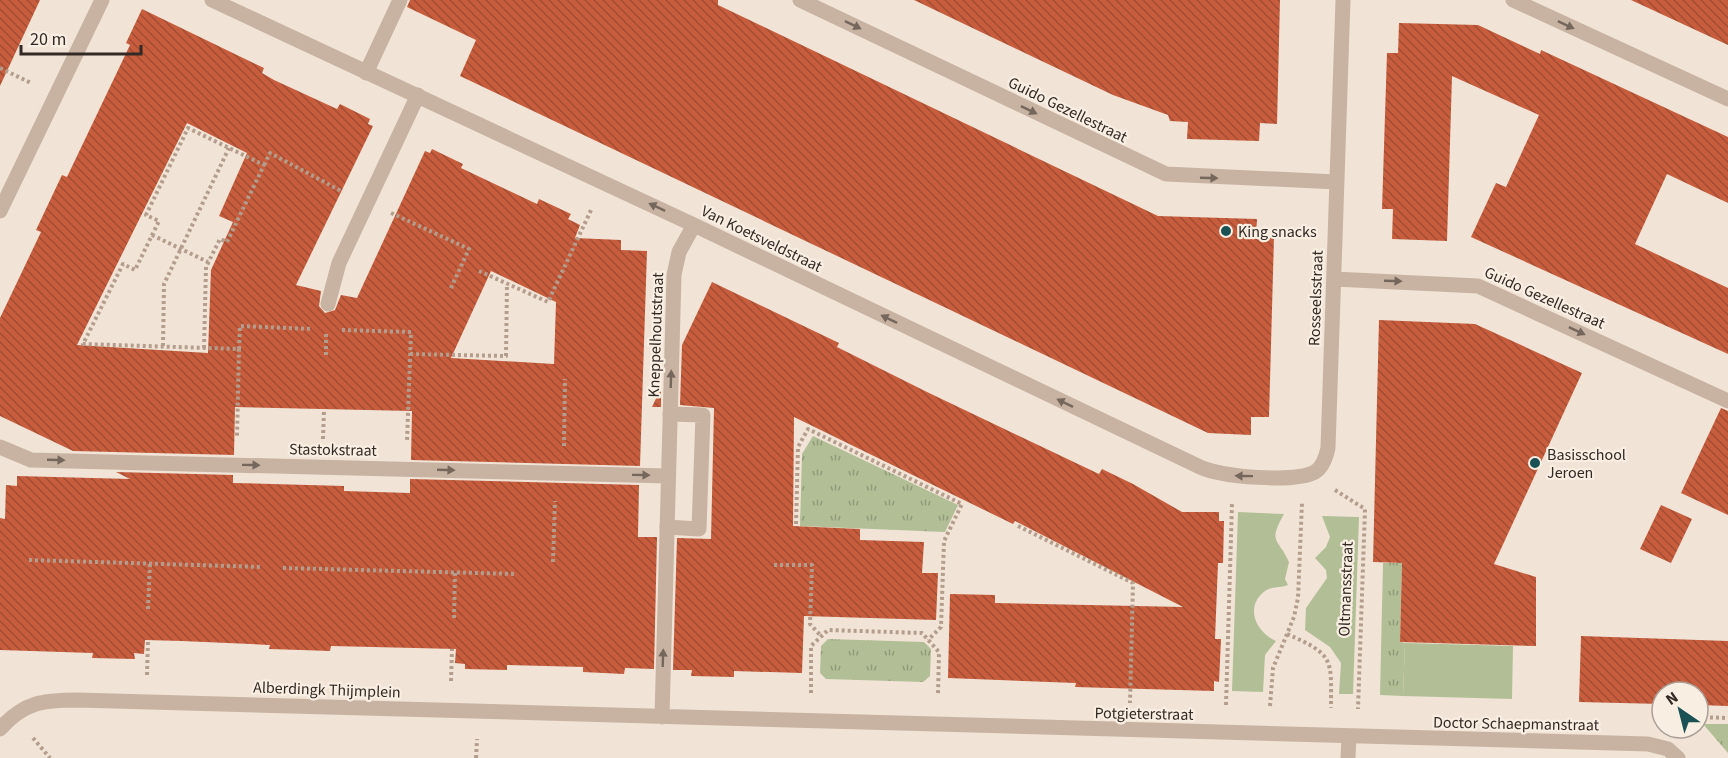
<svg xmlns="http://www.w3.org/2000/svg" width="1728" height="758" font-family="'Source Sans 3',sans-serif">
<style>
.grass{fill:url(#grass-tufts)}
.garden{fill:#b2bf96}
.building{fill:url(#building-back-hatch);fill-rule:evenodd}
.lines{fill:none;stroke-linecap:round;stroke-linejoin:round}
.path{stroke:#b49d8c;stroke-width:4;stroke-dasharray:3 3;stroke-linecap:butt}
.service{stroke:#c8b3a2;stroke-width:15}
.minor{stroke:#c8b3a2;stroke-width:15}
.oneway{fill:#76675d}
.poi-dot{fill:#1a5154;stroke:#f9eee2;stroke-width:2}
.labels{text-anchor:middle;stroke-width:4.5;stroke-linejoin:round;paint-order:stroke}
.street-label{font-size:16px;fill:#332925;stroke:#f9eee2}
.poi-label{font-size:16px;fill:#332925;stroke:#f9eee2;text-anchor:start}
</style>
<defs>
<pattern id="grass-tufts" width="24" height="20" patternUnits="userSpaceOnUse" patternTransform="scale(1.5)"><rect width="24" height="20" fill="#b2bf96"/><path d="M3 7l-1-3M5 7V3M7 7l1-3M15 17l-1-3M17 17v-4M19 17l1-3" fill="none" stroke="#919b7a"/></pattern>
<pattern id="building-back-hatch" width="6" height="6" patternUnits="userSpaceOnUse" patternTransform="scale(1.5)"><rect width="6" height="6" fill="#c75d3d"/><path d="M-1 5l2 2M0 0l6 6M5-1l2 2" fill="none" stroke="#a24d33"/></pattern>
</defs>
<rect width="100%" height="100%" fill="#f1e4d6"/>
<path class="grass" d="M 813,436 L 958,505 L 945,532 L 800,526 L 802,454 Z
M 1383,563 L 1402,563 L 1400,642 L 1405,643 L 1403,696 L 1380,695 Z
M 828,639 L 924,642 L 931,649 L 930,676 L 923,682 L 826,679 L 820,673 L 821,646 Z
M 1703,724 L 1728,724 L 1728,753 Z"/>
<path class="garden" d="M 1238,512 L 1284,514 C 1267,544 1279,538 1289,562 L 1285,579 L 1288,585 C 1281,588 1272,586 1265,591 C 1244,607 1256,632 1276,641 L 1265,655 L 1263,692 L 1232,691 Z
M 1322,516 L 1359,517 L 1353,694 L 1339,694 L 1341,663 L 1330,647 L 1305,630 L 1306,608 L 1327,578 L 1326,570 L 1315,558 L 1326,547 L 1330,537 Z
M 1405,643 L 1513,646 L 1512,699 L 1403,696 Z"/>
<path class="building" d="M 0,0 L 40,0 L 0,86 Z
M 410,0 L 718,0 L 718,5 L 1158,216 L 1257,219 L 1256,236 L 1274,237 L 1269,417 L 1251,417 L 1251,435 L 1208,433 L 460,76 L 476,40 L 407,7 Z
M 914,0 L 1280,0 L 1277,124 L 1260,123 L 1259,141 L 1187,139 L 1188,122 L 1170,121 L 1168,115 L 1113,95 Z
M 1631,0 L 1728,0 L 1728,45 Z
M 142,9 L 264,68 L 262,73 L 274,80 L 337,109 L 340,104 L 370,119 L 368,124 L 373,126 L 296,285 L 321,291 L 319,306 L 325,313 L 335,310 L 341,295 L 357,298 L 425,151 L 430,153 L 432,149 L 463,164 L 461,168 L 537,204 L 539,199 L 571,214 L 568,219 L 580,225 L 575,238 L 621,240 L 621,250 L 647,251 L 640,466 L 411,460 L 412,411 L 235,407 L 234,455 L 73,451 L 0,416 L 0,318 L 41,232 L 36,230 L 62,175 L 67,177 L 130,45 L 126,43 ZM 187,123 L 247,153 L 219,216 L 233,222 L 211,270 L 208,353 L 77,345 ZM 491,271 L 556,302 L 554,364 L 451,358 Z
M 1399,23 L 1478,25 L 1540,54 L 1541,50 L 1728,137 L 1728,203 L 1667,174 L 1635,244 L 1728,288 L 1728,354 L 1471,237 L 1496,183 L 1506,187 L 1539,115 L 1452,76 L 1447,241 L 1392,239 L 1393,209 L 1382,209 L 1387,53 L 1398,53 Z
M 712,282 L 839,343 L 837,347 L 927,392 L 1099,474 L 1102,469 L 1133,484 L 1182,512 L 1219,512 L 1219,521 L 1224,521 L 1223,563 L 1218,563 L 1215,639 L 1221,639 L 1220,661 L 1219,682 L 1214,681 L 1214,691 L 1075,687 L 1076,683 L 948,678 L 950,594 L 995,595 L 995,603 L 1183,607 L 1015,521 L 1013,524 L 794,417 L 793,526 L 860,529 L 860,540 L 924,542 L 922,573 L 938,573 L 936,620 L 804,616 L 802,673 L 734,671 L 734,677 L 691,676 L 692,670 L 673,670 L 677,538 L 711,539 L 714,408 L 680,405 L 682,345 Z
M 1379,320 L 1475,324 L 1582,373 L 1494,564 L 1536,577 L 1536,646 L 1400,642 L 1402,563 L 1373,562 Z
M 661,388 L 661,407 L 652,407 Z
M 1721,408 L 1728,411 L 1728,515 L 1681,493 Z
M 116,472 L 233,475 L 233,483 L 344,486 L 344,491 L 410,493 L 410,479 L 639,485 L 638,537 L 657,537 L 654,669 L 625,668 L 624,674 L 583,672 L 583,667 L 507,665 L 507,670 L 465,669 L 465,664 L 455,663 L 456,649 L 331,646 L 330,651 L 301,650 L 269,649 L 270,645 L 182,641 L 145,640 L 144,654 L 134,653 L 135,659 L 92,658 L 93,653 L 0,650 L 0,518 L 5,519 L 6,485 L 17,486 L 17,476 L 130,479 Z
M 1661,505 L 1692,519 L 1671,563 L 1640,549 Z
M 1581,636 L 1728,641 L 1728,706 L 1698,705 L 1698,692 L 1662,692 L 1662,704 L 1579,702 Z"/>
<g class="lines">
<path class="path" d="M 0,68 L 31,83
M 264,165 L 270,153 L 343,192
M 391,213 L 469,249 L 450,290
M 152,235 L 208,262
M 479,271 L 548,302 L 592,208
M 342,330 L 411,332 L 407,441
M 163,346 L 164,284 L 229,148
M 204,348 L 206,267 L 220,239 L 227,242 L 264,165 L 188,128 L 146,215 L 159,221 L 135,270 L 123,264 L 83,344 L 239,349 L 237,437
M 239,349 L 240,326 L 313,329
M 410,354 L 506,356 L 507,284
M 326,355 L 326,332
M 323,439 L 324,410
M 564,446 L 565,379
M 1335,490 L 1365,509 L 1358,709
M 796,524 L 798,447 L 808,429 L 962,504 L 944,541 L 941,627 L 928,640
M 1018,526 L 1133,583 L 1130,703
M 29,560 L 263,567
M 553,562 L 555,501
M 774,565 L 812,565 L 810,624 L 821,636
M 283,568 L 517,574
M 148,609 L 150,563
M 454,618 L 455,573
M 1287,634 C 1335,655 1331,659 1331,708
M 147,675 L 148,640
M 451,681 L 452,649
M 811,693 L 811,646 L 828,630 L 922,633 L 939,652 L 938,695
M 1226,705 L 1232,503
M 1270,706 L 1273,668 L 1294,617 L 1298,598 L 1302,503
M 1698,717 L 1728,718
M 33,738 L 50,758
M 476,758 L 477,739"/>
<path class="service" d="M 667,527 L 699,529 L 703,415 L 670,414"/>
<path class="minor" d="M 212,0 L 694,225 L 1200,467 C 1221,477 1294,483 1315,472 C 1323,467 1326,457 1328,448 L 1343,0
M 800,0 L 1166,174 L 1337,182
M 1513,0 L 1728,99
M 366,73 L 400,0
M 0,211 L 102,0
M 1334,279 L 1478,286 L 1728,401
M 328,304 L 339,263 L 418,95
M 0,447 L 31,460 L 668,476
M 662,717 L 674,275 L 679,252 L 694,225
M 0,729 C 24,702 43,700 78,700 L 1648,744 L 1668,749 L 1678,758
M 1348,758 L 1349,736"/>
</g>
<defs><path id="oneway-solid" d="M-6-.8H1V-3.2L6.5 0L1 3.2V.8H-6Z" transform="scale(1.5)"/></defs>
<g class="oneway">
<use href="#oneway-solid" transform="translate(853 25) rotate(26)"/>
<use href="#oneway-solid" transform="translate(1566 25) rotate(25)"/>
<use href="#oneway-solid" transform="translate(1029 110) rotate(26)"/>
<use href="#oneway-solid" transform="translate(1209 178) rotate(2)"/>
<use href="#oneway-solid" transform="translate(657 207) rotate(-155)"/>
<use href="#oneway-solid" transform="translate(1393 281) rotate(2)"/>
<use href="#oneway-solid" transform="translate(889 319) rotate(-154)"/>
<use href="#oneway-solid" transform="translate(1577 331) rotate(25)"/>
<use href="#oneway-solid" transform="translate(671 379) rotate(-88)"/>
<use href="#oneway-solid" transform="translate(1065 403) rotate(-154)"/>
<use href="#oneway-solid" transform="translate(56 460) rotate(2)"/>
<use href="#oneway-solid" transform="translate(251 465) rotate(1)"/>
<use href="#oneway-solid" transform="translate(446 470) rotate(2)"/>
<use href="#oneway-solid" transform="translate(641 475) rotate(1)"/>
<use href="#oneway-solid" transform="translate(1244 476) rotate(-179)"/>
<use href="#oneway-solid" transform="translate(663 658) rotate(-88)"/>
</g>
<g class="poi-dot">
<circle cx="1226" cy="231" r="6"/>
<circle cx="1535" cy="463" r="6"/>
</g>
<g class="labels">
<g class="street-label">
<text transform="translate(1068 109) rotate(26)" y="6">Guido Gezellestraat</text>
<text transform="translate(762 238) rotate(26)" y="6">Van Koetsveldstraat</text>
<text transform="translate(1545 297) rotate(24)" y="6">Guido Gezellestraat</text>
<text transform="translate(1315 298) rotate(-88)" y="6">Rosseelsstraat</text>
<text transform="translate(655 335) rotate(-88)" y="6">Kneppelhoutstraat</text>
<text transform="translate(333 449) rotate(1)" y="6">Stastokstraat</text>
<text transform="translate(1345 589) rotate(-88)" y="6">Oltmansstraat</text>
<text transform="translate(327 689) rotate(2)" y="6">Alberdingk Thijmplein</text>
<text transform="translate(1144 713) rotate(1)" y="6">Potgieterstraat</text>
<text transform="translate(1516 723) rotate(1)" y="6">Doctor Schaepmanstraat</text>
</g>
<g class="poi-label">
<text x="1238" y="237">King snacks</text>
<text x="1547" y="460">Basisschool<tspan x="1547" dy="18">Jeroen</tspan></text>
</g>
</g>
<g transform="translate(1680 710) rotate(325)"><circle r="28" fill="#f9eee2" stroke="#aa9f96" stroke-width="1.5"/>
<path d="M0-4.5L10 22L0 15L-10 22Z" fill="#1a5154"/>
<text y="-9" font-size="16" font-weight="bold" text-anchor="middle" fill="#332925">N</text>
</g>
<path d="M21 45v9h120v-9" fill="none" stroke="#332925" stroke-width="3"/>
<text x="30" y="45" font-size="18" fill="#332925" stroke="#f9eee2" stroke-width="4.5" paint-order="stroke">20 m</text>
</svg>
